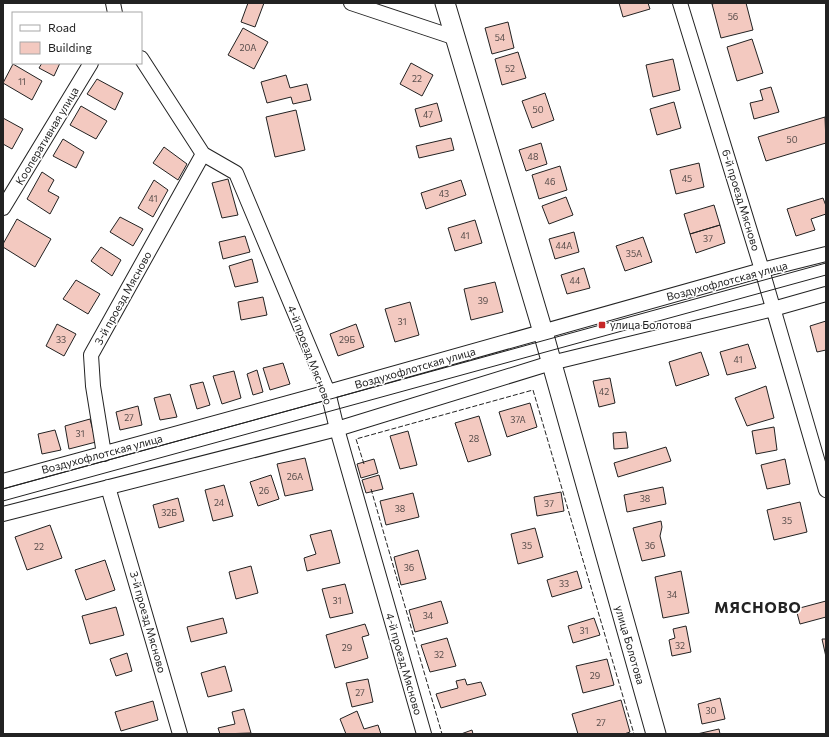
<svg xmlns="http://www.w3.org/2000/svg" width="829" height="737" font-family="Commissioner,sans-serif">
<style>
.building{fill:#f3c9c0;stroke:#222}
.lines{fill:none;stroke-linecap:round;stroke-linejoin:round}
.street-casing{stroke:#222;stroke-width:16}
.secondary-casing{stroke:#222;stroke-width:21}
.street{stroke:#fff;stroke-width:14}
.secondary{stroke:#fff;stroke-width:19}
.tram{stroke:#222;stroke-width:1}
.fence{stroke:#222;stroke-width:1;stroke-dasharray:5 2;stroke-linecap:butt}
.poi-dot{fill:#c62828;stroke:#fff;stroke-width:1.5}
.labels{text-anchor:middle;stroke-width:3;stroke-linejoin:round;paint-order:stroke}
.number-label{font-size:9px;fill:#564c4a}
.street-label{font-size:11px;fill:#222;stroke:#fff}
.poi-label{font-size:11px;fill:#222;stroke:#fff;text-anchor:start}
.district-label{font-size:15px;font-weight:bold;letter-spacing:1px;fill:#222;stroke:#fff}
</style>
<rect width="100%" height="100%" fill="#fff"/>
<path class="building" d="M 248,3 L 264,3 L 255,27 L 241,22 Z
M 619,3 L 648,3 L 650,9 L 623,17 Z
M 716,3 L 746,3 L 753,30 L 721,38 L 712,4 Z
M 508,22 L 514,48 L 492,54 L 485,28 Z
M 243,28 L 268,42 L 254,69 L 228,55 Z
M 752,39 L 763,73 L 737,81 L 727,47 Z
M 518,52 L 526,78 L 502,85 L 495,59 Z
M 673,59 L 680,90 L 653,97 L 646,65 Z
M 42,63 L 60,63 L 54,76 L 39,68 Z
M 411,63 L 433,75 L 422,96 L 400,84 Z
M 13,64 L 42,81 L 32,100 L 3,83 Z
M 286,75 L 290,88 L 307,84 L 311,100 L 293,104 L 291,97 L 267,103 L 261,82 Z
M 97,79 L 123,93 L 115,110 L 87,94 Z
M 771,87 L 779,112 L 754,119 L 750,103 L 763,100 L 760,90 Z
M 545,93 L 554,120 L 532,128 L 522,101 Z
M 674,102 L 681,128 L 657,135 L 650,109 Z
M 437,103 L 442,121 L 420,127 L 415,109 Z
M 81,106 L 107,121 L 96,139 L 70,125 Z
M 296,110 L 305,150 L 275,157 L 266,117 Z
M 825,117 L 826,143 L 766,161 L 758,137 Z
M 3,118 L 23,129 L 12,149 L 3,144 Z
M 451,138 L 454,150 L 419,158 L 416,146 Z
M 63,139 L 84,152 L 76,168 L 53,156 Z
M 541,143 L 547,164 L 526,171 L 519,150 Z
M 164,147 L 187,164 L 178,180 L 153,163 Z
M 699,163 L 704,187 L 676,194 L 670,170 Z
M 560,166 L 567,190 L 539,199 L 532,175 Z
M 42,172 L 54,180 L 48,191 L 59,197 L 50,214 L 27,199 Z
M 228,179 L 238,215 L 222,218 L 212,183 Z
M 154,180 L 168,190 L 153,217 L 138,208 Z
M 461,180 L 466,195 L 426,209 L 421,193 Z
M 566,197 L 573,215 L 549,224 L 542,206 Z
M 823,198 L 826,206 L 826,214 L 811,219 L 815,230 L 796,236 L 787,209 Z
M 714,205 L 720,225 L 690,234 L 684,214 Z
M 120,217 L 143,229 L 133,246 L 110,232 Z
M 17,219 L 51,239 L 35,267 L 3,247 L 3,244 Z
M 475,220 L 482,243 L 455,251 L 448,228 Z
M 720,225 L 725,243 L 696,253 L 690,234 Z
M 574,232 L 579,252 L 555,259 L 549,239 Z
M 245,236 L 250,252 L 223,259 L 219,242 Z
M 643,237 L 652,262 L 625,271 L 616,246 Z
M 101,247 L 121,260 L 112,276 L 91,261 Z
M 252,259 L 258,282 L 235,287 L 229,266 Z
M 584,268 L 590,288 L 567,294 L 561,275 Z
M 76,280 L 100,294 L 88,314 L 63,299 Z
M 495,282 L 503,312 L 471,320 L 464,289 Z
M 263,297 L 267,315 L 241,320 L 238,302 Z
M 410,302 L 419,335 L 395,342 L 385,309 Z
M 826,321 L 826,350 L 817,352 L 810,326 Z
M 57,324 L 76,334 L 64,356 L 46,346 Z
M 356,324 L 364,347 L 338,356 L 330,334 Z
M 748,344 L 756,368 L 727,375 L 720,352 Z
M 701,352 L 709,375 L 676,386 L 669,362 Z
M 283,363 L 290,384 L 270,390 L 263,368 Z
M 257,370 L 263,392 L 253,395 L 247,374 Z
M 234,371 L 241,398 L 222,404 L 213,376 Z
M 610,378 L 615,403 L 599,407 L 593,381 Z
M 203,382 L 210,405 L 197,409 L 190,385 Z
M 766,386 L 774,418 L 747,426 L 735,398 Z
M 170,394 L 177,417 L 160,420 L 154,398 Z
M 530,403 L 537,427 L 507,437 L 499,412 Z
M 138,406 L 142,425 L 120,430 L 116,412 Z
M 479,416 L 491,455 L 468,462 L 455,423 Z
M 90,419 L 96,442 L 69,449 L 65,426 Z
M 774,427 L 777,450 L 756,454 L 752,431 Z
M 55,430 L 61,450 L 42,454 L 38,434 Z
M 408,431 L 417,465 L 400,469 L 390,436 Z
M 626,432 L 628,448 L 614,449 L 613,433 Z
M 666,447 L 671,461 L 618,477 L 614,463 Z
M 305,458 L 313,490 L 285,496 L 277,464 Z
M 374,459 L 378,473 L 361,478 L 357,464 Z
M 785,459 L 790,484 L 767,489 L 761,465 Z
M 271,475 L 279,499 L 258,506 L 250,482 Z
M 379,475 L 383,489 L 366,493 L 362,480 Z
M 224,485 L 233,516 L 213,521 L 205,490 Z
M 663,487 L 666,504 L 627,512 L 624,495 Z
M 561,492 L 564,511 L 537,516 L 534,497 Z
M 413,493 L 419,517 L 386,525 L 380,501 Z
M 178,498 L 184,521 L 159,528 L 153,505 Z
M 800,502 L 807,532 L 774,540 L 767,510 Z
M 661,521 L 662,527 L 660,536 L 665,556 L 642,561 L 633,528 Z
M 50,525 L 62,558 L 27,570 L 15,537 Z
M 535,528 L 543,557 L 518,564 L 511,534 Z
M 331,530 L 340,563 L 307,571 L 304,558 L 316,554 L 310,535 Z
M 418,550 L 426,579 L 401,585 L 394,557 Z
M 105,560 L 115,590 L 86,600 L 75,570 Z
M 251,566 L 258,593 L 236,599 L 229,572 Z
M 577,571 L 582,588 L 552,597 L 547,580 Z
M 681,571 L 689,613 L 663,618 L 655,577 Z
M 345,584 L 353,613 L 330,618 L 322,589 Z
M 441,601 L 448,623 L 415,632 L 409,610 Z
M 826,601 L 826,617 L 800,624 L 796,609 Z
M 116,607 L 124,635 L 90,644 L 82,616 Z
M 223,618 L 227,633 L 191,642 L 187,627 Z
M 594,618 L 600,635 L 573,643 L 568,626 Z
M 365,624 L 369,635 L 362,637 L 368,658 L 335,668 L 326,635 Z
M 686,626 L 691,652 L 672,656 L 669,640 L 675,638 L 673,629 Z
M 447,638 L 456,666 L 430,672 L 421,645 Z
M 822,639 L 826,639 L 826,657 Z
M 127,653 L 132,671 L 116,676 L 110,659 Z
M 607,659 L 614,685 L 583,693 L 576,666 Z
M 225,666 L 232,691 L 208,697 L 201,673 Z
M 368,679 L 373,702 L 352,707 L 346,683 Z
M 465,679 L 467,685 L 481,682 L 486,695 L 441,708 L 436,694 L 458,688 L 456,681 Z
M 720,698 L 725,719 L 702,724 L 698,704 Z
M 621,700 L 630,732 L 624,734 L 578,734 L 572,714 Z
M 153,701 L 158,720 L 121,731 L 115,712 Z
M 244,709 L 251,733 L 220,734 L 218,728 L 235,724 L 232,712 Z
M 357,711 L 364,729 L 378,725 L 381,734 L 346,734 L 340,719 Z
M 719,729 L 720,734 L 697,734 Z
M 472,730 L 473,734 L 461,734 Z"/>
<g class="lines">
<g class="street-casing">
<path id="street" d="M 113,3 L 115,13
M 351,3 L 456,38
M 680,3 L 762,270 L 826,490
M 141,58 L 203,154 L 236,173 L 328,392 L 337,429 L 424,734
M 3,208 L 91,63
M 104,454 L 93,386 L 91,355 L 203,154
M 3,481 L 328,392 L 762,270 L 826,254
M 108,487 L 180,734
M 3,514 L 337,429 L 551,363 L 773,309 L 826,294"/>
</g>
<g class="secondary-casing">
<path id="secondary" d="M 445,3 L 543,332 L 656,734"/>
</g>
<use href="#street" class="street"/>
<use href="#secondary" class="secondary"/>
<path class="tram" d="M 3,489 L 826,263
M 3,501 L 826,275"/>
<path class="fence" d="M 364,464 L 356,439 L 533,390 L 634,734
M 371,489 L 442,734"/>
</g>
<rect class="poi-dot" x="598" y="321" width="8" height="8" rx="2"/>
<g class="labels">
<g class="number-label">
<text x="733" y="20">56</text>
<text x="500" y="41">54</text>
<text x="248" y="51">20А</text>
<text x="510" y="72">52</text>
<text x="417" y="82">22</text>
<text x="22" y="85">11</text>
<text x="538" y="113">50</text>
<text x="428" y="118">47</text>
<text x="792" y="143">50</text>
<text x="533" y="160">48</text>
<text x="687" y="182">45</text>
<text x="550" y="185">46</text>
<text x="444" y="197">43</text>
<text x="153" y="202">41</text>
<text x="465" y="239">41</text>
<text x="708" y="242">37</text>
<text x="564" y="249">44А</text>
<text x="634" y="257">35А</text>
<text x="575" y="284">44</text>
<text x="483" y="304">39</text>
<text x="402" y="325">31</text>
<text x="61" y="343">33</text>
<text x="347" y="343">29Б</text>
<text x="738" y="363">41</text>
<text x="604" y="395">42</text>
<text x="129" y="421">27</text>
<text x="518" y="423">37А</text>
<text x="80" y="437">31</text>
<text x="474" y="442">28</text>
<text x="295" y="480">26А</text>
<text x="264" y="494">26</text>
<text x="645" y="502">38</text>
<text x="219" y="506">24</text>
<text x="549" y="507">37</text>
<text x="400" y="512">38</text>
<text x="169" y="516">32Б</text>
<text x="787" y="524">35</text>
<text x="527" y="549">35</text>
<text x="650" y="549">36</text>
<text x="39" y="550">22</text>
<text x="409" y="571">36</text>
<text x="564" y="587">33</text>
<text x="672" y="598">34</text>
<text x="337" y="604">31</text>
<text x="428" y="619">34</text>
<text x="584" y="634">31</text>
<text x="680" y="649">32</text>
<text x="347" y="651">29</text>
<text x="439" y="658">32</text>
<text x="595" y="679">29</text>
<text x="360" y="696">27</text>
<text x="711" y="714">30</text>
<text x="601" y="726">27</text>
</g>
<g class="street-label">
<text transform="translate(47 136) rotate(-59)" y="4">Кооперативная улица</text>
<text transform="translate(741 200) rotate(73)" y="4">6-й проезд Мясново</text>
<text transform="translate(727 281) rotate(-15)" y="4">Воздухофлотская улица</text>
<text transform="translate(123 298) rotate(-61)" y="4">3-й проезд Мясново</text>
<text transform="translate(310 355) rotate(69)" y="4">4-й проезд Мясново</text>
<text transform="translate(415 368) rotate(-16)" y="4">Воздухофлотская улица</text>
<text transform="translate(102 454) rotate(-15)" y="4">Воздухофлотская улица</text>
<text transform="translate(148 622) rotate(74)" y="4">3-й проезд Мясново</text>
<text transform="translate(630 645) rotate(74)" y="4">улица Болотова</text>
<text transform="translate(404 664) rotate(74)" y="4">4-й проезд Мясново</text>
</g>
<g class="poi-label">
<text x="610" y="329">улица Болотова</text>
</g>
<g class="district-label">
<text x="758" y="613">МЯСНОВО</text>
</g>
</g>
<rect width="829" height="737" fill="none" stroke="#222222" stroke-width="8"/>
<rect x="12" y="12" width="130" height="52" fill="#ffffff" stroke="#a7a7a7"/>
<rect x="20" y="25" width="20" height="6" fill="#ffffff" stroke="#a7a7a7"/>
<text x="48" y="32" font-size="12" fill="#222222">Road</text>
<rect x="20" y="42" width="20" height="12" fill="#f3c9c0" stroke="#a7a7a7"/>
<text x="48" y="52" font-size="12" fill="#222222">Building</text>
</svg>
